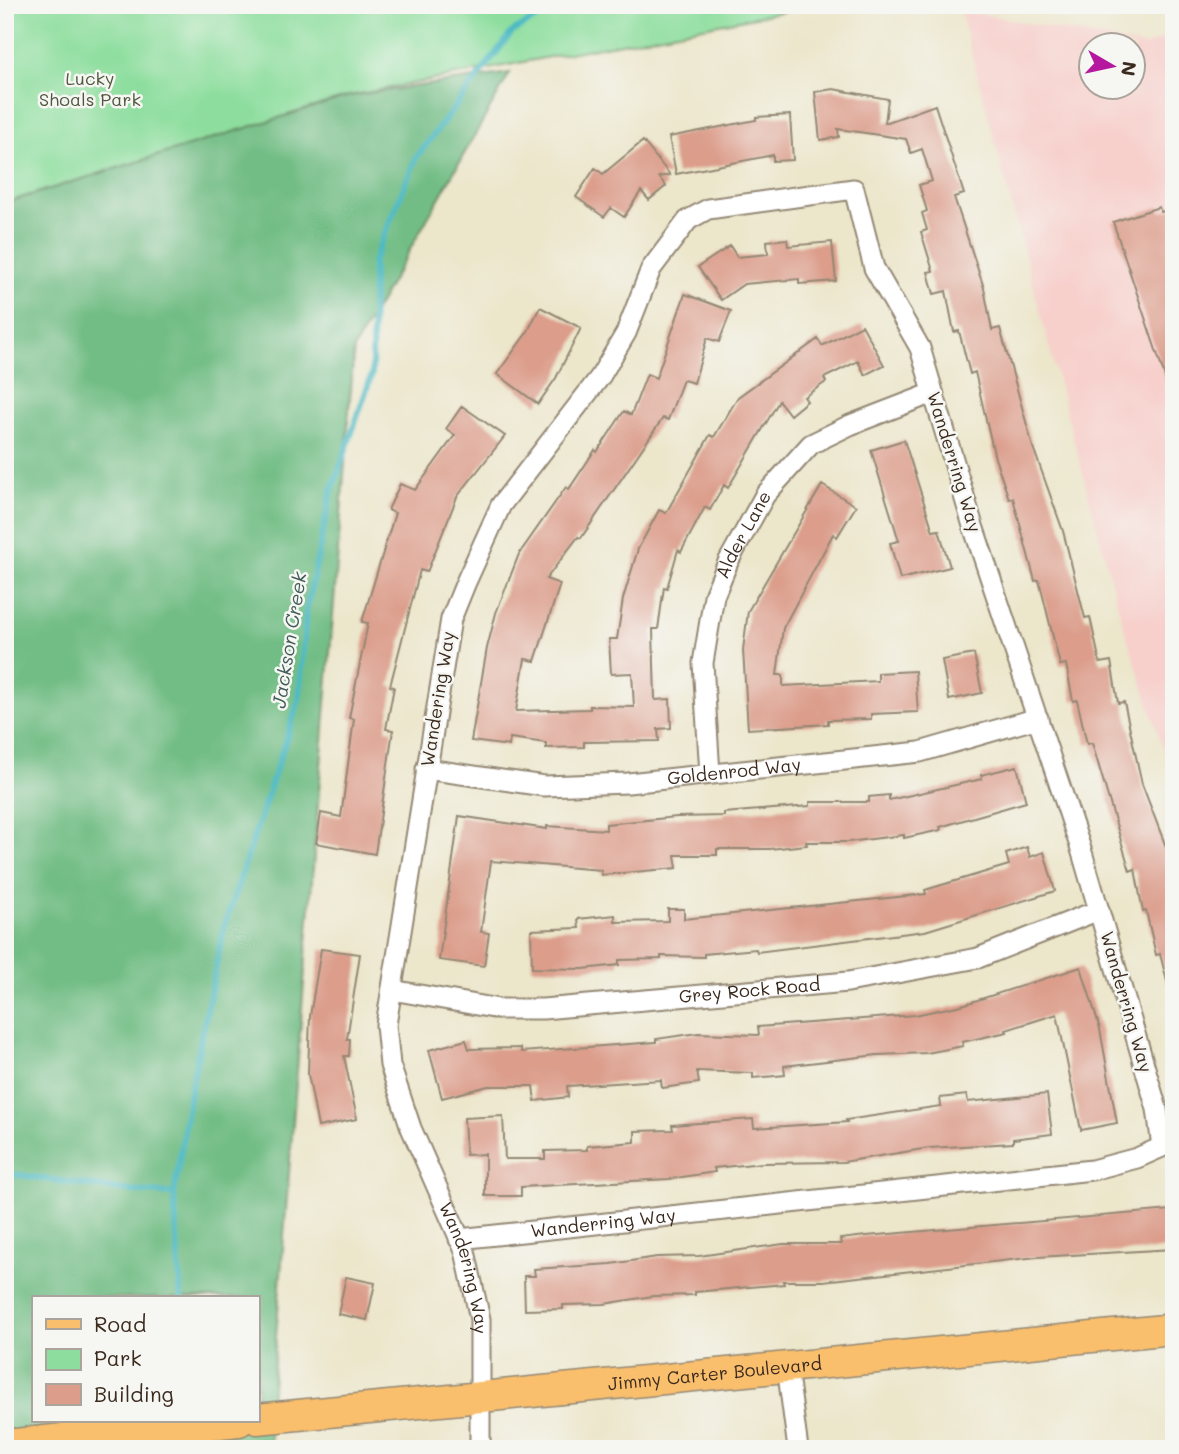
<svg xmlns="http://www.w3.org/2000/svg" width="1179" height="1454" font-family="Mali,sans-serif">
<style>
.built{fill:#f7d0cc;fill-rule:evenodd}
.green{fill:#8dde9e;stroke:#64845e;stroke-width:2}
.forest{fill:#72bd85;stroke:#567452;stroke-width:2;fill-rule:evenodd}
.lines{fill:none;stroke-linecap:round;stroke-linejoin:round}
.stream{stroke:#4bb9c3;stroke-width:6}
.building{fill:#dc9d8b}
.minor-casing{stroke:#948874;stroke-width:23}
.primary-casing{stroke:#948874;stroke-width:33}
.minor{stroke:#fff;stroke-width:19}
.primary{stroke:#f9bf6d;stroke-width:30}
.labels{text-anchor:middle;stroke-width:5;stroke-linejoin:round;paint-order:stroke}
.park-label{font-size:18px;fill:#50573e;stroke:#f6f6f2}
.street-label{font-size:18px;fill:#3b2a1e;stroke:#f6f6f2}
.water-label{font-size:19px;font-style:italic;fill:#415c58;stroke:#f6f6f2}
</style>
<rect width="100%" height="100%" fill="#f6f6f2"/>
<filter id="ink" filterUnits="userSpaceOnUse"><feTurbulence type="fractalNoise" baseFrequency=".0143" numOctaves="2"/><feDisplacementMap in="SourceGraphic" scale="14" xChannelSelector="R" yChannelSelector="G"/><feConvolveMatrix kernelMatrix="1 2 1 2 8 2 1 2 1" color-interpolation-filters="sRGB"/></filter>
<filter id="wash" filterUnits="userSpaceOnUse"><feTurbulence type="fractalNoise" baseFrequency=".00686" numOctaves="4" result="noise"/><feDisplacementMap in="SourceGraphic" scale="28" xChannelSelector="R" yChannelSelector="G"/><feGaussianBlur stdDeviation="1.57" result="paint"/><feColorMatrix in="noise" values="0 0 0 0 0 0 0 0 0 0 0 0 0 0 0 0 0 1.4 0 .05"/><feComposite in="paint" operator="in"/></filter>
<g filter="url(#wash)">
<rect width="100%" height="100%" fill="#ece6cb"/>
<path class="built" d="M 960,10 L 1145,46 L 1174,34 L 1174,782 L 1121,618 ZM 1092,46 L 1134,46 L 1134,88 L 1092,88 Z"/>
<path class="green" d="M 5,5 L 816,5 L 349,96 L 5,203 Z"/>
<path class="forest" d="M 510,73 L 354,348 L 270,1413 L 270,1449 L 5,1449 L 5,203 L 349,96 ZM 33,1298 L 257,1298 L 257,1421 L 33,1421 Z"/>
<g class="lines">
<path class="stream" d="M 5,1173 L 120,1190 L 174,1194
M 181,1298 L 174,1194 L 190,1092 L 224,927 L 299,700 L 306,612 L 331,493 L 372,374 L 373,262 L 416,158 L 512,32 L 559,5
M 204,1433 L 207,1449"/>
</g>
<g id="blocks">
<path class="building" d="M 833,89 L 888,99 L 885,123 L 935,105 L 964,194 L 954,197 L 984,288 L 992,330 L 1000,328 L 1033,447 L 1063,531 L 1085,618 L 1090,617 L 1100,663 L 1111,661 L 1118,703 L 1124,702 L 1142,784 L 1174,868 L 1174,985 L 1168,985 L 1160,954 L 1156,955 L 1146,911 L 1143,912 L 1135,869 L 1130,871 L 1092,743 L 1087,744 L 1077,700 L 1073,701 L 1066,664 L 1060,665 L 1039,580 L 1035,581 L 1013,498 L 1009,499 L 995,458 L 975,372 L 970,374 L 959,331 L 954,332 L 946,291 L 934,294 L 928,272 L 933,271 L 921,232 L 927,230 L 922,213 L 927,211 L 919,185 L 932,181 L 922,149 L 911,153 L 906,139 L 838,129 L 839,137 L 820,140 L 815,92 Z
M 790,115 L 793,160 L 773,161 L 773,155 L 676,174 L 669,137 L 756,120 L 756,117 Z
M 643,141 L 670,175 L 659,177 L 666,186 L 649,200 L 641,191 L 624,217 L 611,208 L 604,217 L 576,197 L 595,168 L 603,174 Z
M 1159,207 L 1161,212 L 1174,208 L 1174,239 L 1169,240 L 1174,253 L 1174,394 L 1171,395 L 1113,222 Z
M 787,239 L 788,246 L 832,242 L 836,281 L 799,284 L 799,279 L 744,284 L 721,300 L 698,267 L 730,246 L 737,257 L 768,254 L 767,241 Z
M 685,294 L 731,311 L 719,342 L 707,338 L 694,383 L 683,380 L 668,420 L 663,418 L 581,538 L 578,537 L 546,579 L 560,584 L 535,661 L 525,659 L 516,711 L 590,709 L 590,706 L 634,707 L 632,673 L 611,674 L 609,639 L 617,639 L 623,599 L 638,549 L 659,510 L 666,513 L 710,435 L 714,437 L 738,397 L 818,339 L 822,346 L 862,325 L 884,365 L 865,375 L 858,361 L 824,378 L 826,382 L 804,397 L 807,401 L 790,415 L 779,401 L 728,488 L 724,485 L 710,510 L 705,507 L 681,552 L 678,550 L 667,588 L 664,587 L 658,629 L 653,629 L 655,700 L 670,699 L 671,728 L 658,729 L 659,741 L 584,742 L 584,747 L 546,748 L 546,743 L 510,738 L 509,746 L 471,741 L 487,648 L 496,613 L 519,554 L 566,487 L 569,489 L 595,450 L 597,452 L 624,411 L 631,415 L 647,374 L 656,378 Z
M 540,307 L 581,328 L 556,378 L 538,404 L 497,374 L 528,331 Z
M 462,406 L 505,436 L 457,497 L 427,572 L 420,570 L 390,686 L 394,687 L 386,729 L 393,730 L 375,854 L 316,843 L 321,813 L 341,817 L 354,719 L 349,718 L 368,623 L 362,622 L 395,513 L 388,510 L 400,484 L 415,490 L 455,435 L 446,429 Z
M 904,440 L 933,531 L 939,530 L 950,567 L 900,579 L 890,543 L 899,541 L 871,450 Z
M 822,485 L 856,506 L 837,537 L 833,534 L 783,628 L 777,675 L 783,675 L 783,686 L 878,681 L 878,673 L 915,671 L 918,712 L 871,714 L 871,719 L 828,720 L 828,724 L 748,729 L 743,650 L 748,611 Z
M 974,654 L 982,693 L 949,700 L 942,660 Z
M 1017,766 L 1026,802 L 940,827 L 941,830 L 904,838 L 904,835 L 848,842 L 806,842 L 807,845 L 770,849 L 717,849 L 717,855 L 675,855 L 677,868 L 601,875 L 601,870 L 491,861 L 481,932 L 489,933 L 484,966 L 439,960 L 459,816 L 547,829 L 547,826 L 606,830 L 606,824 L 677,817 L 724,816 L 724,813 L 810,806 L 810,802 L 869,802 L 869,797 L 889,795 L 889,800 L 982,779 L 981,775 Z
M 1027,847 L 1030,857 L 1044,852 L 1055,891 L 925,931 L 757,952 L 756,949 L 704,954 L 704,957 L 661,956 L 661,959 L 619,960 L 619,965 L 583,969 L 532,968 L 531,930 L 579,928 L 578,919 L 615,915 L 615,922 L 668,921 L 668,909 L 684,909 L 684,919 L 926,894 L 925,890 L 1009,865 L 1006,854 Z
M 321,949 L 360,954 L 347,1039 L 350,1039 L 349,1056 L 344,1056 L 357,1119 L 318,1127 L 308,1074 L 310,1016 Z
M 1081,967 L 1100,1029 L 1117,1123 L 1081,1130 L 1057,1014 L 1006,1030 L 1007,1032 L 962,1042 L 963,1046 L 927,1053 L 877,1055 L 784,1066 L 785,1075 L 753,1078 L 753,1073 L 697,1071 L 699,1083 L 662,1088 L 661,1080 L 567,1086 L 568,1097 L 535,1101 L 533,1086 L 488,1086 L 442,1098 L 429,1050 L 466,1040 L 469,1049 L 521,1048 L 521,1052 L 656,1042 L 656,1039 L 698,1033 L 759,1035 L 758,1027 L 915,1015 L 962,1005 Z
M 1047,1094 L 1052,1134 L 1013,1139 L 1013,1143 L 929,1148 L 843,1162 L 763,1163 L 714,1168 L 715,1172 L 669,1179 L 521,1187 L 521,1196 L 485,1196 L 485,1154 L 466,1155 L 464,1118 L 503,1116 L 505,1159 L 545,1159 L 545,1151 L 587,1150 L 587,1146 L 635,1142 L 635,1131 L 673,1130 L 672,1125 L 753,1119 L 754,1128 L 847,1122 L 846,1120 L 941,1106 L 940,1098 L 967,1095 L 968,1102 Z
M 1171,1210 L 1173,1249 L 1037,1257 L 823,1281 L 783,1281 L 784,1284 L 695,1292 L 695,1295 L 653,1296 L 604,1304 L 563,1305 L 563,1309 L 525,1310 L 524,1276 L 535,1276 L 534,1269 L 611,1264 L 657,1257 L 699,1256 L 783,1244 L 841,1244 L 840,1239 L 866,1236 Z
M 346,1277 L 375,1283 L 367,1320 L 338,1314 Z"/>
</g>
</g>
<g filter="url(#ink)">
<use href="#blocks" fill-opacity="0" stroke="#948874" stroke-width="2"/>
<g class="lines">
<g class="minor-casing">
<g id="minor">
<path id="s1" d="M 426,769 L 544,786 L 628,783 L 920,752 L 1038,718"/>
<path id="s2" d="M 710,774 L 703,663 L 714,596 L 728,562 L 765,495 L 811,444 L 850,425 L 933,393"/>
<path id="s3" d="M 392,990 L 499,1009 L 543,1009 L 848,982 L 978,958 L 1099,910"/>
<path id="s4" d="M 459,1239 L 1092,1170 L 1137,1158 L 1162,1147 L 1157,1109 L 1081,849 L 973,526 L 920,348 L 874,268 L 854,189 L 708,209 L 688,220 L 651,269 L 626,333 L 600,377 L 501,505 L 466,582 L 451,619 L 386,1025 L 390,1065 L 411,1128 L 465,1251 L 480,1319 L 480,1449"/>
<path d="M 787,1367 L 798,1449"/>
</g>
</g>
<g class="primary-casing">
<g id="primary">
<path id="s5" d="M 257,1419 L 1174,1329"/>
<path d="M 5,1445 L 239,1421"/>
</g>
</g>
<use href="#minor" class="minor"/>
<use href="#primary" class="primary"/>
</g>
</g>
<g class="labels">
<g class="park-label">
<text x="90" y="85">Lucky<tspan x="90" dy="21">Shoals Park</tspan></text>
</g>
<g class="street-label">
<text transform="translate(954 462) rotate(73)" y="6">Wanderring Way</text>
<text dy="6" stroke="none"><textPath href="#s2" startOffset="247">Alder Lane</textPath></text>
<text transform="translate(438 699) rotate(-81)" y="6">Wandering Way</text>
<text dy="6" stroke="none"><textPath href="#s1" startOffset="310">Goldenrod Way</textPath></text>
<text dy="6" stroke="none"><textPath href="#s3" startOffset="360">Grey Rock Road</textPath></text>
<text transform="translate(1126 1002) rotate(74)" y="6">Wanderring Way</text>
<text dy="6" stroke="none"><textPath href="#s4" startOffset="145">Wanderring Way</textPath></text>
<text dy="6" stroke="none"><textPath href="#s4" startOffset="3026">Wandering Way</textPath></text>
<text dy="6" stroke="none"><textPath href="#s5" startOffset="460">Jimmy Carter Boulevard</textPath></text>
</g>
<g class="water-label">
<text transform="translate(289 640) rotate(-81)" y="7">Jackson Creek</text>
</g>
</g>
<rect width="1179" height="1454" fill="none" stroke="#f6f6f2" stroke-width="28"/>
<rect x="32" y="1296" width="228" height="126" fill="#f6f6f2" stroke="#aba49d" stroke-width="2"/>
<rect x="46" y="1319" width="35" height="10" fill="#f9bf6d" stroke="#aba49d" stroke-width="2"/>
<text x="94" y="1332" font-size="21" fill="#3b2a1e">Road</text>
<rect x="46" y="1349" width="35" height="21" fill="#8dde9e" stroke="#aba49d" stroke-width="2"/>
<text x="94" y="1366" font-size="21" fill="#3b2a1e">Park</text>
<rect x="46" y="1384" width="35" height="21" fill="#dc9d8b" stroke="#aba49d" stroke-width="2"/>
<text x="94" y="1402" font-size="21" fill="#3b2a1e">Building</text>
<g transform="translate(1112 66) rotate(99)"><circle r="33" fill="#f6f6f2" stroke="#aba49d" stroke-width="2"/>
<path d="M0-5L12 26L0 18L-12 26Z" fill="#b5179e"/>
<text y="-10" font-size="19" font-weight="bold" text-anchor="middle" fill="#3b2a1e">N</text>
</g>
</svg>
